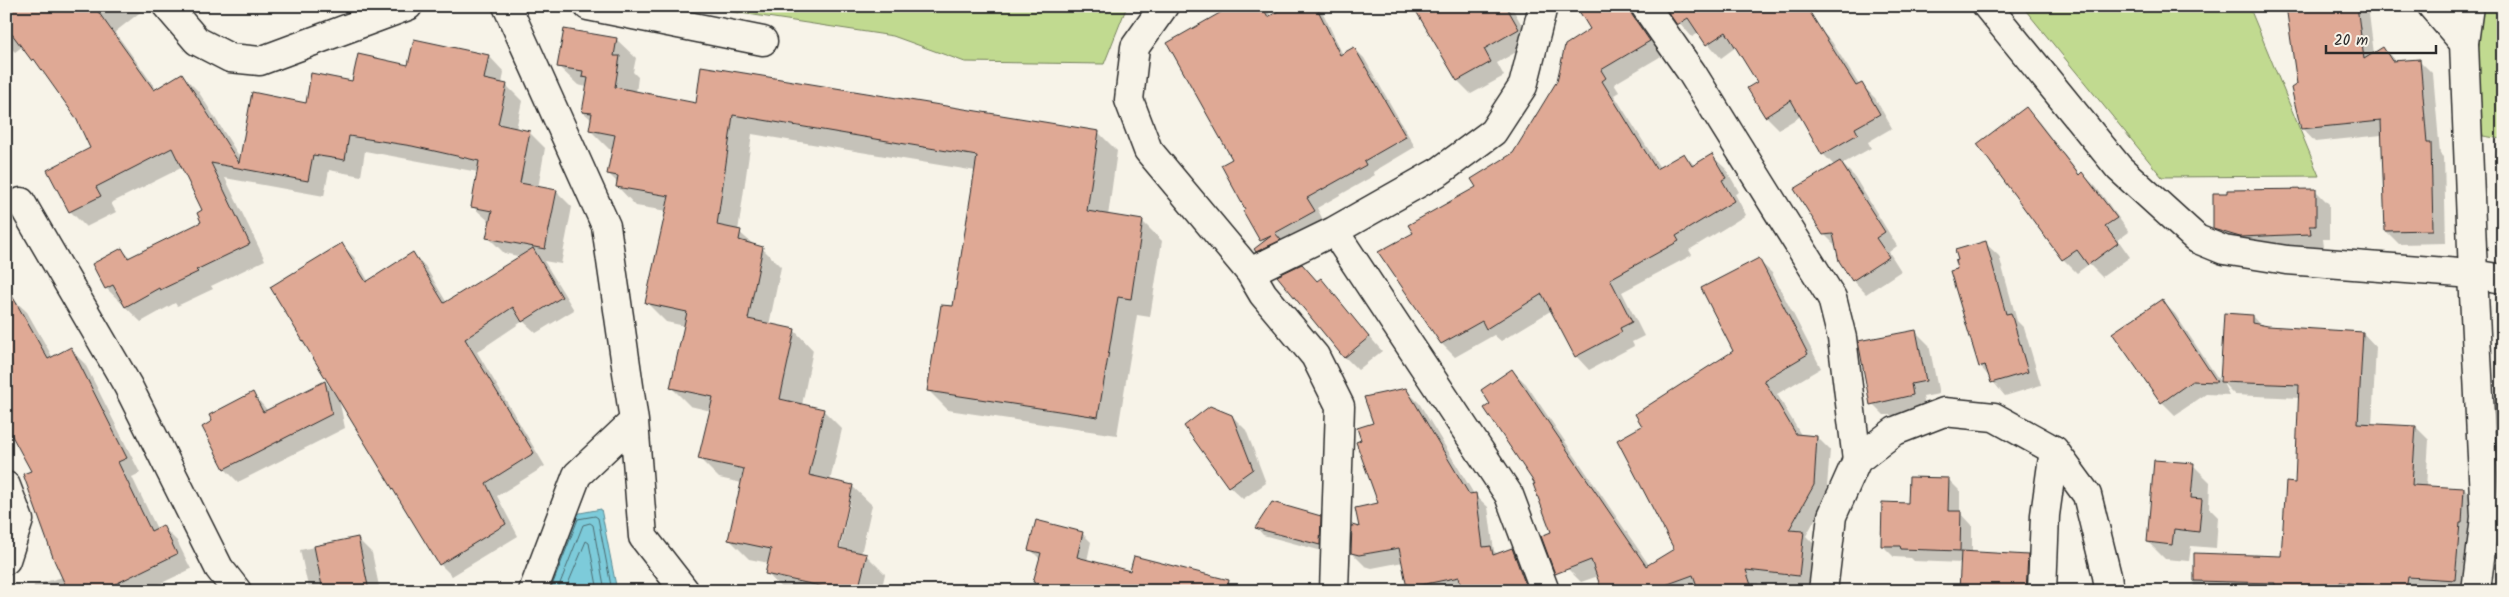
<svg xmlns="http://www.w3.org/2000/svg" width="2509" height="597" font-family="Kalam,sans-serif">
<style>
.green{fill:#c1da90;stroke:#76825e}
.water{fill:#7dcbda;stroke:#5c8b94}
.shadow{fill:#0003;fill-rule:evenodd}
.lines{fill:none;stroke-linecap:round;stroke-linejoin:round}
.shore{stroke:#4c6b71;stroke-width:1}
.building{fill:#dfa995;stroke:#2b2b2b}
.street-casing{stroke:#2b2b2b;stroke-width:31}
.secondary-casing{stroke:#2b2b2b;stroke-width:31}
.street{stroke:#f7f3e8;stroke-width:28}
.secondary{stroke:#f7f3e8;stroke-width:28}
</style>
<rect width="100%" height="100%" fill="#f7f3e8"/>
<filter id="ink" filterUnits="userSpaceOnUse"><feTurbulence type="fractalNoise" baseFrequency=".02" numOctaves="2"/><feDisplacementMap in="SourceGraphic" scale="10" xChannelSelector="R" yChannelSelector="G"/><feConvolveMatrix kernelMatrix="1 2 1 2 8 2 1 2 1" color-interpolation-filters="sRGB"/></filter>
<g filter="url(#ink)">
<path class="green" d="M 694,6 L 1127,6 L 1104,64 L 965,62 L 893,36 Z
M 2022,6 L 2249,6 L 2319,176 L 2162,177 Z
M 2466,6 L 2503,6 L 2503,151 L 2502,139 L 2483,136 L 2468,9 Z"/>
<path class="water" d="M 601,509 L 617,591 L 545,591 L 575,514 Z"/>
<path class="shadow" d="M 6,6 L 139,6 L 143,10 L 115,32 L 157,90 L 182,75 L 198,91 L 241,159 L 307,104 L 353,82 L 409,66 L 489,56 L 504,72 L 502,84 L 506,85 L 522,101 L 516,129 L 529,132 L 545,148 L 538,188 L 556,191 L 572,207 L 561,264 L 544,261 L 574,310 L 536,333 L 523,321 L 477,352 L 545,466 L 497,496 L 518,536 L 452,576 L 440,564 L 339,399 L 345,428 L 238,482 L 225,469 L 204,427 L 253,394 L 268,411 L 325,382 L 333,390 L 342,245 L 354,257 L 369,282 L 413,254 L 425,266 L 447,303 L 522,257 L 504,253 L 488,237 L 491,223 L 472,206 L 478,172 L 365,151 L 361,176 L 329,170 L 324,196 L 225,178 L 265,260 L 211,286 L 213,289 L 177,306 L 175,303 L 141,322 L 106,288 L 122,250 L 131,258 L 203,222 L 204,211 L 183,167 L 111,203 L 116,212 L 86,227 L 70,211 L 92,149 L 77,118 L 43,70 L 23,46 L 15,52 L 6,43 Z
M 1235,6 L 1266,6 L 1271,17 L 1306,6 L 1316,6 L 1323,13 L 1343,55 L 1354,48 L 1364,58 L 1415,147 L 1373,172 L 1375,175 L 1317,208 L 1324,222 L 1267,261 L 1256,250 L 1264,243 L 1245,211 L 1247,210 L 1234,159 Z
M 1430,6 L 1511,6 L 1532,43 L 1497,63 L 1504,76 L 1471,94 L 1458,81 L 1419,13 Z
M 1665,6 L 1810,7 L 1816,29 L 1818,28 L 1832,42 L 1859,85 L 1861,84 L 1875,98 L 1892,128 L 1868,142 L 1871,148 L 1842,164 L 1854,176 L 1897,246 L 1889,252 L 1901,271 L 1866,294 L 1853,280 L 1838,248 L 1824,234 L 1835,166 L 1823,154 L 1801,116 L 1779,129 L 1766,116 L 1758,82 L 1736,47 L 1721,58 L 1699,33 L 1692,37 Z
M 2287,6 L 2368,6 L 2374,54 L 2383,48 L 2397,62 L 2419,60 L 2433,74 L 2440,153 L 2444,157 L 2446,243 L 2399,244 L 2386,231 L 2382,135 L 2315,142 L 2302,128 Z
M 1631,13 L 1644,27 L 1663,55 L 1614,84 L 1619,92 L 1614,95 L 1660,168 L 1684,154 L 1695,166 L 1712,156 L 1726,169 L 1739,192 L 1735,194 L 1746,215 L 1689,250 L 1692,255 L 1622,292 L 1644,336 L 1632,342 L 1634,346 L 1589,370 L 1576,356 L 1552,310 L 1501,341 L 1494,335 L 1455,357 L 1442,344 L 1414,233 L 1478,187 L 1514,154 Z
M 616,39 L 636,58 L 633,72 L 638,77 L 636,93 L 697,104 L 1098,132 L 1117,151 L 1108,216 L 1143,222 L 1162,241 L 1150,317 L 1137,315 L 1117,435 L 948,410 L 929,391 L 954,308 L 976,171 L 752,134 L 738,231 L 755,246 L 762,248 L 781,267 L 769,325 L 794,330 L 813,350 L 802,405 L 823,410 L 842,429 L 830,481 L 852,486 L 872,505 L 861,554 L 866,555 L 885,574 L 881,591 L 784,591 L 767,573 L 769,563 L 749,559 L 729,539 L 742,483 L 719,478 L 700,459 L 711,411 L 690,406 L 671,387 L 685,326 L 666,322 L 647,303 L 667,211 L 636,206 L 617,186 L 618,183 L 609,174 L 613,150 L 609,149 L 590,130 L 592,120 L 583,112 L 587,87 L 578,85 L 558,66 ZM 849,499 L 851,499 L 839,554 L 836,554 Z
M 2026,108 L 2039,122 L 2080,175 L 2082,173 L 2096,187 L 2129,232 L 2118,240 L 2130,257 L 2102,277 L 2089,264 L 2077,273 L 2063,259 L 1979,145 Z
M 2315,190 L 2329,204 L 2329,239 L 2323,239 L 2324,247 L 2254,250 L 2228,242 L 2215,228 Z
M 1985,243 L 1999,256 L 2017,321 L 2024,328 L 2041,385 L 2005,396 L 1980,366 L 1958,270 Z
M 1758,260 L 1772,273 L 1821,368 L 1777,394 L 1801,435 L 1817,437 L 1830,450 L 1826,499 L 1806,536 L 1816,546 L 1812,589 L 1758,583 L 1761,591 L 1603,591 L 1598,576 L 1581,582 L 1568,569 L 1531,471 L 1492,405 L 1512,370 L 1526,384 L 1649,565 L 1675,550 L 1644,426 L 1734,352 Z
M 1320,280 L 1382,351 L 1358,370 L 1345,357 L 1318,282 Z
M 12,298 L 27,312 L 53,358 L 70,349 L 85,364 L 140,473 L 132,477 L 157,529 L 163,527 L 177,541 L 191,569 L 145,591 L 33,591 L 34,585 L 63,577 L 33,472 Z
M 2162,301 L 2175,314 L 2221,383 L 2225,314 L 2252,316 L 2261,326 L 2363,333 L 2376,347 L 2372,425 L 2416,427 L 2429,440 L 2426,487 L 2464,489 L 2477,503 L 2468,591 L 2193,591 L 2196,554 L 2282,557 L 2296,484 L 2300,398 L 2235,395 L 2223,383 L 2229,395 L 2206,394 L 2175,415 L 2162,402 Z
M 1915,331 L 1929,345 L 1939,394 L 1923,397 L 1926,409 L 1896,415 L 1884,415 L 1870,401 Z
M 1406,390 L 1419,403 L 1474,494 L 1488,507 L 1494,551 L 1498,555 L 1512,549 L 1525,562 L 1535,591 L 1412,591 L 1408,587 L 1403,562 L 1372,568 L 1365,566 L 1352,553 L 1361,529 L 1379,504 L 1363,441 L 1374,424 Z
M 1232,416 L 1246,430 L 1266,483 L 1243,499 L 1229,486 Z
M 2193,465 L 2210,482 L 2209,508 L 2218,517 L 2216,548 L 2191,546 L 2189,561 L 2165,559 L 2148,542 Z
M 1948,479 L 1960,491 L 1960,512 L 1972,525 L 1972,553 L 2027,556 L 2040,569 L 2039,591 L 1961,591 L 1962,563 L 1914,561 L 1911,558 L 1894,557 L 1882,545 L 1909,504 Z
M 1320,517 L 1327,524 L 1326,552 L 1263,535 L 1257,528 Z
M 1082,533 L 1091,542 L 1087,561 L 1190,591 L 1033,591 L 1040,559 L 1030,549 Z
M 357,538 L 372,553 L 380,591 L 309,591 L 300,550 Z"/>
<g class="lines">
<path class="shore" d="M 550,591 L 578,519 L 595,516 L 598,518 L 612,591
M 557,591 L 583,525 L 590,523 L 593,525 L 605,591
M 565,591 L 586,541 L 589,543 L 598,591"/>
</g>
<path class="building" d="M 6,6 L 94,6 L 154,90 L 182,73 L 239,163 L 252,92 L 306,103 L 311,73 L 352,81 L 358,54 L 408,65 L 414,39 L 489,55 L 484,79 L 507,84 L 498,124 L 530,131 L 520,183 L 557,190 L 545,249 L 486,238 L 492,211 L 471,207 L 479,161 L 412,146 L 349,136 L 345,160 L 313,155 L 308,181 L 211,163 L 250,244 L 196,270 L 198,272 L 160,290 L 159,288 L 125,307 L 113,285 L 105,289 L 92,264 L 122,248 L 128,258 L 201,222 L 197,213 L 202,210 L 172,148 L 96,187 L 101,196 L 69,212 L 47,170 L 90,148 L 76,118 L 34,59 L 32,61 L 6,26 Z
M 1232,6 L 1262,6 L 1268,17 L 1287,6 L 1316,6 L 1340,55 L 1354,47 L 1406,137 L 1364,161 L 1366,165 L 1307,198 L 1315,211 L 1275,233 L 1281,240 L 1256,252 L 1254,249 L 1271,236 L 1260,241 L 1243,211 L 1245,209 L 1221,165 L 1232,159 L 1167,43 Z
M 1413,6 L 1506,6 L 1519,29 L 1484,49 L 1491,62 L 1457,81 Z
M 1576,6 L 1630,6 L 1632,15 L 1650,41 L 1601,70 L 1606,78 L 1602,81 L 1656,169 L 1684,153 L 1692,166 L 1712,154 L 1726,178 L 1722,180 L 1734,201 L 1676,236 L 1679,241 L 1610,279 L 1632,322 L 1620,328 L 1622,332 L 1575,357 L 1542,294 L 1486,329 L 1482,321 L 1441,344 L 1378,252 L 1413,233 L 1408,225 L 1476,187 L 1471,179 L 1513,153 L 1557,81 L 1565,45 L 1590,29 Z
M 1664,6 L 1806,6 L 1856,86 L 1862,83 L 1880,114 L 1855,128 L 1858,134 L 1822,155 L 1791,100 L 1765,117 L 1747,88 L 1757,82 L 1726,32 L 1706,45 L 1688,18 L 1677,25 Z
M 2286,6 L 2357,6 L 2364,59 L 2383,47 L 2392,61 L 2420,59 L 2427,143 L 2431,143 L 2433,230 L 2385,231 L 2381,121 L 2301,129 L 2291,88 L 2297,84 Z
M 564,29 L 617,38 L 614,56 L 620,56 L 615,87 L 696,103 L 701,66 L 1099,131 L 1087,211 L 1143,220 L 1131,299 L 1118,297 L 1098,417 L 927,391 L 941,305 L 953,306 L 977,156 L 733,115 L 717,225 L 741,230 L 739,240 L 763,247 L 748,319 L 795,329 L 780,399 L 824,409 L 809,475 L 853,485 L 839,548 L 867,554 L 858,591 L 843,591 L 765,574 L 771,549 L 728,540 L 744,469 L 698,459 L 713,397 L 670,388 L 687,312 L 645,303 L 669,196 L 616,187 L 618,176 L 607,174 L 615,135 L 589,130 L 592,113 L 582,112 L 588,78 L 582,77 L 583,71 L 557,67 Z
M 2026,107 L 2079,175 L 2082,172 L 2117,218 L 2105,226 L 2118,243 L 2088,265 L 2077,250 L 2062,260 L 1977,144 Z
M 1840,161 L 1885,232 L 1876,238 L 1889,257 L 1852,281 L 1839,261 L 1833,234 L 1823,235 L 1794,189 Z
M 2316,189 L 2316,226 L 2310,226 L 2311,234 L 2240,237 L 2213,229 L 2213,193 L 2227,193 L 2227,190 Z
M 1986,241 L 2006,314 L 2011,313 L 2028,372 L 1991,383 L 1985,365 L 1979,367 L 1950,271 L 1957,269 L 1955,261 L 1958,260 L 1955,250 Z
M 342,243 L 366,282 L 413,252 L 444,303 L 533,248 L 562,297 L 522,322 L 513,307 L 465,339 L 534,453 L 486,483 L 506,524 L 439,565 L 270,287 Z
M 1759,258 L 1808,354 L 1764,380 L 1796,434 L 1817,436 L 1814,485 L 1789,530 L 1804,531 L 1799,576 L 1746,570 L 1753,591 L 1699,591 L 1693,575 L 1660,587 L 1663,591 L 1602,591 L 1591,560 L 1555,574 L 1541,536 L 1551,532 L 1533,484 L 1535,484 L 1484,408 L 1490,404 L 1481,390 L 1512,369 L 1646,566 L 1674,549 L 1617,440 L 1642,426 L 1635,414 L 1733,351 L 1701,288 Z
M 1302,264 L 1317,281 L 1321,278 L 1369,337 L 1344,358 L 1277,276 Z
M 6,285 L 48,359 L 71,347 L 127,458 L 118,462 L 151,531 L 163,525 L 177,554 L 101,591 L 68,591 L 54,560 L 23,474 L 31,471 L 6,425 Z
M 2162,299 L 2217,382 L 2192,381 L 2161,403 L 2112,333 Z
M 2224,313 L 2252,315 L 2252,323 L 2268,326 L 2363,332 L 2358,423 L 2416,426 L 2412,485 L 2464,488 L 2462,523 L 2460,523 L 2455,580 L 2408,577 L 2406,590 L 2340,582 L 2339,591 L 2275,591 L 2275,583 L 2194,581 L 2194,553 L 2281,556 L 2286,482 L 2295,483 L 2299,385 L 2220,382 Z
M 1916,330 L 1926,381 L 1911,384 L 1913,395 L 1870,405 L 1858,341 Z
M 325,381 L 332,414 L 224,469 L 202,427 L 212,421 L 209,415 L 253,392 L 263,412 Z
M 1406,388 L 1469,494 L 1476,493 L 1483,547 L 1491,546 L 1493,555 L 1512,548 L 1526,586 L 1513,591 L 1462,591 L 1459,577 L 1407,588 L 1399,548 L 1359,555 L 1351,553 L 1352,525 L 1359,527 L 1355,508 L 1378,503 L 1356,442 L 1361,440 L 1357,428 L 1373,423 L 1364,397 Z
M 1210,406 L 1232,415 L 1253,469 L 1228,487 L 1184,426 Z
M 2154,460 L 2194,463 L 2191,498 L 2202,499 L 2199,532 L 2174,529 L 2172,545 L 2147,542 Z
M 1909,477 L 1949,478 L 1948,511 L 1961,511 L 1960,551 L 1901,549 L 1900,546 L 1881,546 L 1882,502 L 1908,503 Z
M 1272,502 L 1321,516 L 1320,545 L 1255,528 Z
M 1036,520 L 1083,532 L 1077,557 L 1130,571 L 1134,556 L 1229,580 L 1227,591 L 1046,591 L 1047,586 L 1033,582 L 1041,553 L 1028,550 Z
M 358,537 L 369,591 L 323,591 L 314,546 Z
M 1961,551 L 2028,555 L 2026,591 L 1959,591 Z"/>
<g class="lines">
<g class="street-casing">
<path id="street" d="M 167,6 L 197,41 L 230,58 L 260,61 L 408,6
M 507,6 L 606,226 L 634,421 L 643,537 L 685,591
M 588,6 L 763,41
M 1164,6 L 1135,47 L 1129,100 L 1148,150 L 1250,272 L 1334,231 L 1509,495 L 1545,591
M 1645,6 L 1692,73 L 1832,298 L 1842,338 L 1857,460
M 1987,6 L 2119,168 L 2197,239 L 2224,250 L 2287,260 L 2473,274
M 2432,6 L 2464,43
M 21,202 L 128,386 L 219,568 L 237,591
M 1334,231 L 1440,171 L 1493,132 L 1523,86 L 1543,6
M 1250,272 L 1263,294 L 1315,356 L 1340,406 L 1334,591
M 6,486 L 19,520 L 6,560
M 533,591 L 577,475 L 634,421
M 2042,591 L 2045,515 L 2054,450"/>
</g>
<g class="secondary-casing">
<path id="secondary" d="M 2469,6 L 2464,43 L 2473,274 L 2485,517 L 2476,591
M 2473,274 L 2503,279
M 1823,591 L 1832,516 L 1857,460 L 1895,431 L 1944,412 L 1994,417 L 2054,450 L 2087,495 L 2107,576 L 2109,591"/>
</g>
<use href="#street" class="street"/>
<use href="#secondary" class="secondary"/>
</g>
</g>
<rect width="2509" height="597" fill="none" stroke="#f7f3e8" stroke-width="25"/>
<rect x="12" y="12" width="2484" height="572" fill="none" stroke="#2b2b2b" stroke-width="2" filter="url(#ink)"/>
<path d="M2326 45v8h110v-8" fill="none" stroke="#2b2b2b" stroke-width="2.5"/>
<text x="2334" y="45" font-size="15" fill="#2b2b2b" stroke="#f7f3e8" stroke-width="4" paint-order="stroke">20 m</text>
</svg>
